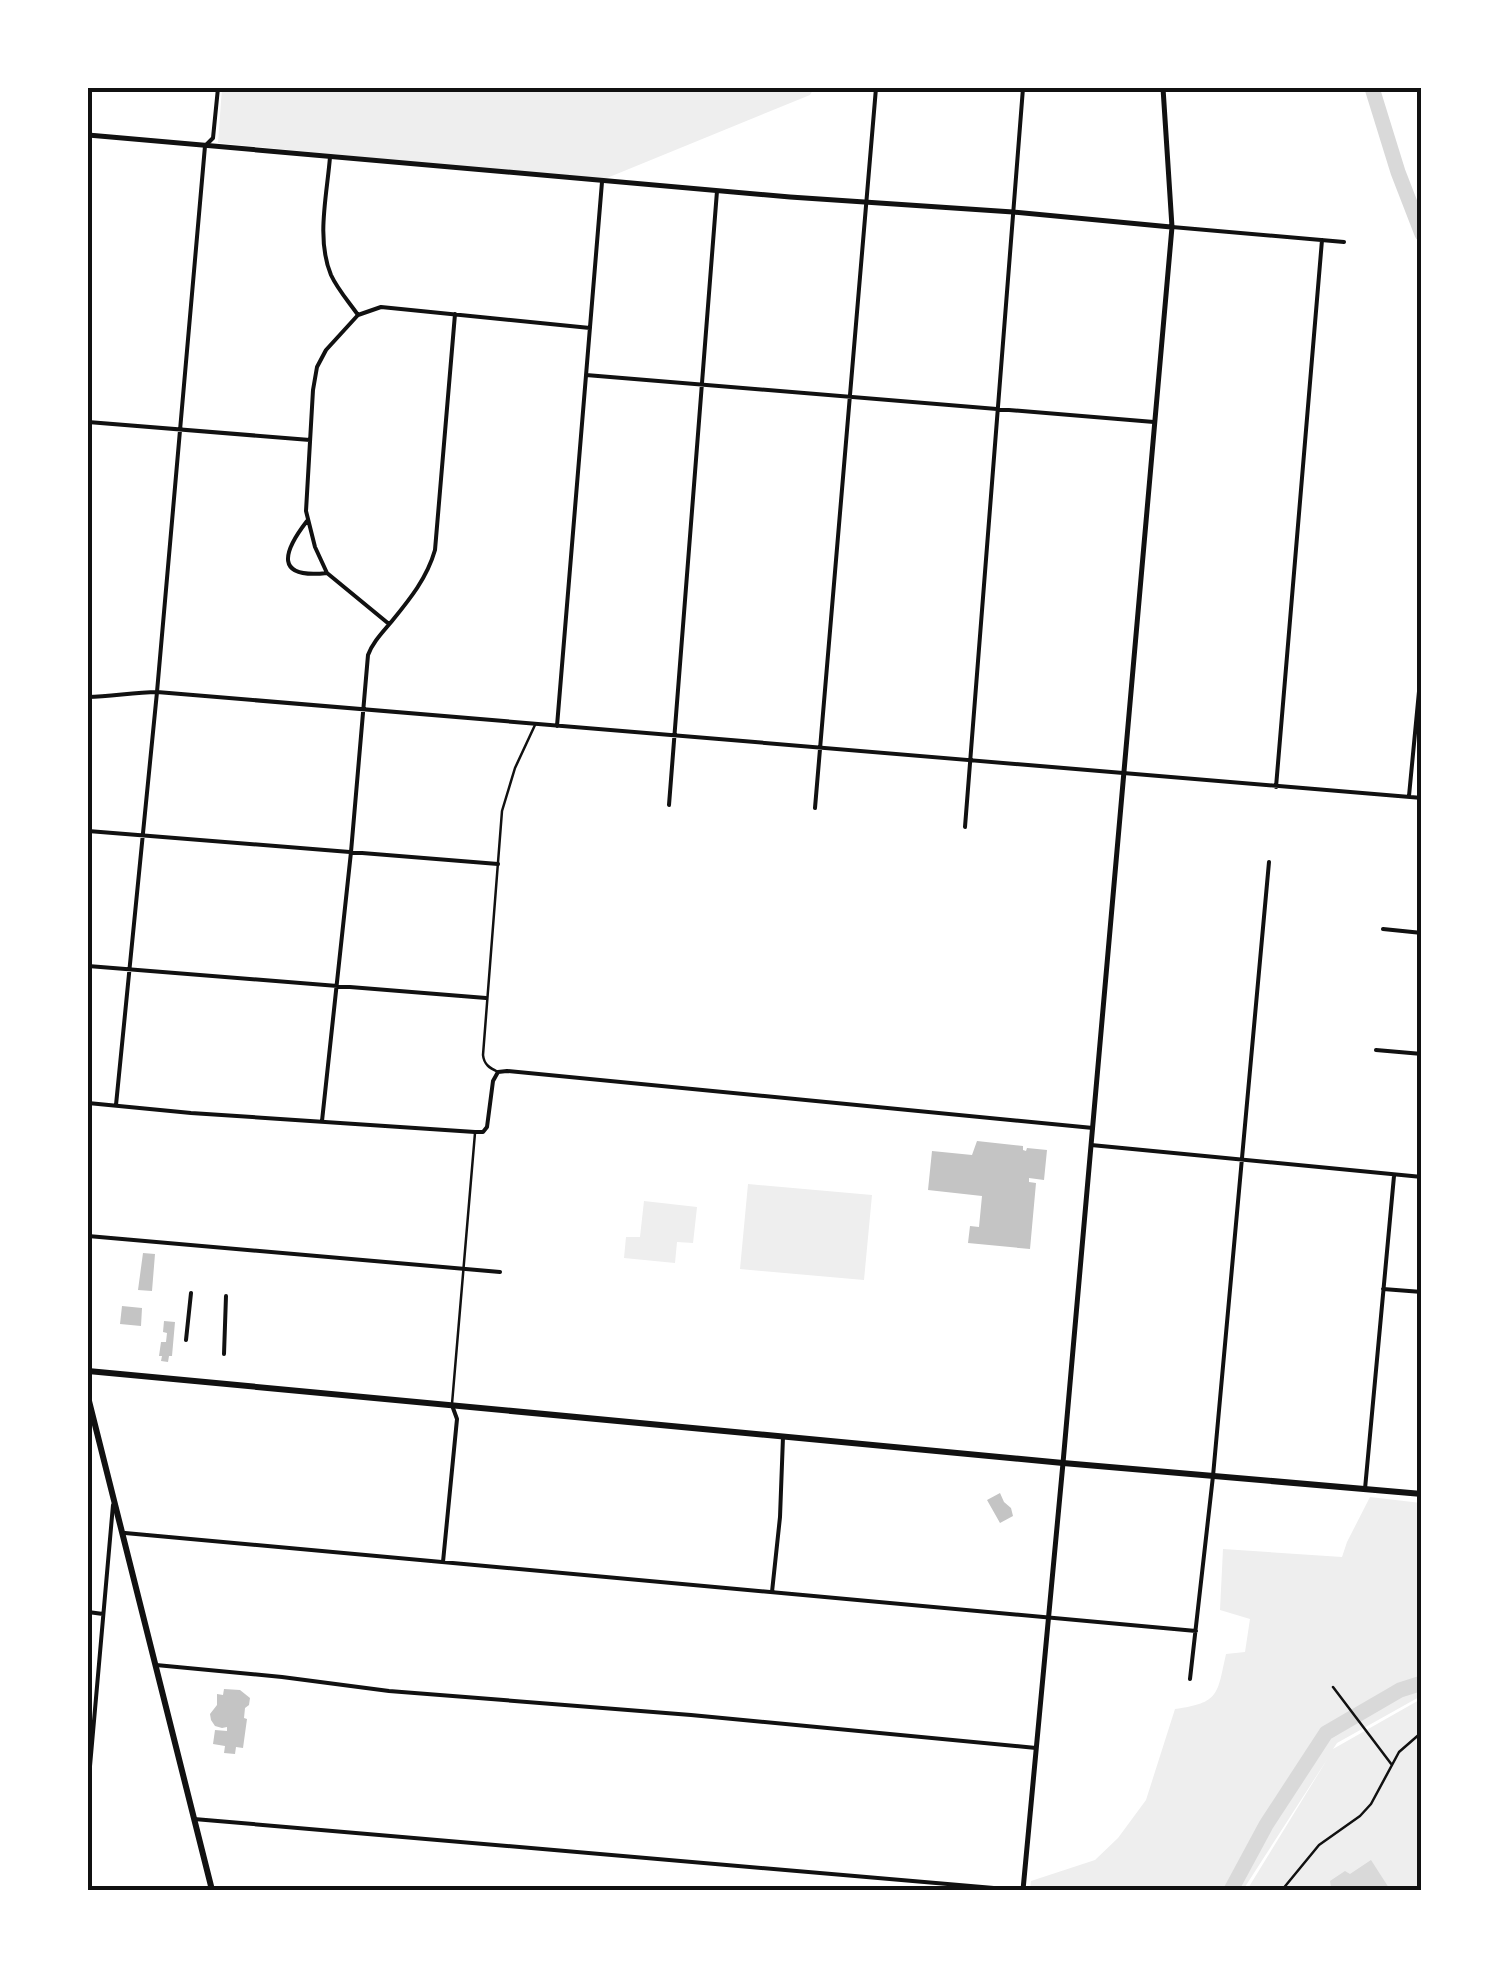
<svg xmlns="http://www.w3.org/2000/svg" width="1509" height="1978" font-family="Quicksand,sans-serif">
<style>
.green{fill:#eee}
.water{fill:#d9d9d9}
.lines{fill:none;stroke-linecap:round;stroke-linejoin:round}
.river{stroke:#d9d9d9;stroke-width:15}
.building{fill:#c4c4c4}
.path{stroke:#111;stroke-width:2.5}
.service{stroke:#111;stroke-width:2.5}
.minor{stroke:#111;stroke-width:4}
.tertiary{stroke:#111;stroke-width:5}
.secondary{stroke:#111;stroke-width:6}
.neatline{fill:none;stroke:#111;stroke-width:4}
</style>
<rect width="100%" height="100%" fill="#fff"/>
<path class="green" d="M 222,88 L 814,88 L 810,95 L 602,180 L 218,143 Z
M 748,1184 L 872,1195 L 864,1280 L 740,1269 Z
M 644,1201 L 697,1207 L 693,1243 L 677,1242 L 675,1263 L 624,1258 L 626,1237 L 640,1237 Z
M 1370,1497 L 1421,1503 L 1421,1696 L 1337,1743 L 1333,1749 L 1421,1699 L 1421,1890 L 1247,1890 L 1328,1758 L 1243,1890 L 1030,1890 L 1031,1881 L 1095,1860 L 1118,1838 L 1146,1800 L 1175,1709 C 1220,1703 1217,1694 1226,1654 L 1245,1652 L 1250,1619 L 1220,1610 L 1223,1549 L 1342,1557 L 1347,1542 Z"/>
<path class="water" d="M 1371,1860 L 1389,1888 L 1385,1890 L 1326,1890 L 1331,1887 L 1330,1881 L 1345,1871 L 1350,1874 Z"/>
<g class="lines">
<path class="river" d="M 1372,88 L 1398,172 L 1422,234
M 1231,1890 L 1266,1825 L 1326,1733 L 1400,1690 L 1422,1683"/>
</g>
<path class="building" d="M 977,1141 L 1023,1146 L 1023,1150 L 1026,1151 L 1027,1148 L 1047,1150 L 1044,1180 L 1029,1178 L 1029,1182 L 1036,1183 L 1030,1249 L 968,1243 L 970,1226 L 979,1227 L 982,1196 L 928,1190 L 932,1151 L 972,1155 Z
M 143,1253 L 155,1254 L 152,1291 L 138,1290 Z
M 122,1306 L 142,1308 L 141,1326 L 120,1324 Z
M 164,1321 L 175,1322 L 172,1356 L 169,1356 L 168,1362 L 161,1361 L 162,1356 L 159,1356 L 161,1342 L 166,1342 L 167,1333 L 163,1332 Z
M 1000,1493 L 1004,1502 L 1011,1508 L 1013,1516 L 1000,1523 L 987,1500 Z
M 224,1689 L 240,1690 L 250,1698 L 249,1705 L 245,1708 L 244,1718 L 247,1719 L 243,1748 L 236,1747 L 235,1754 L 224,1753 L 225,1746 L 213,1744 L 215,1730 L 227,1731 L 227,1727 L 222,1728 L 215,1726 L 211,1720 L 210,1714 L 217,1705 L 217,1694 L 223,1695 Z"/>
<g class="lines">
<path class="path" d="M 1333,1687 L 1392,1765
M 1282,1890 L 1319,1845 L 1360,1816 L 1371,1804 L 1399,1752 L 1422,1732"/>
<path class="service" d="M 498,1072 C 490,1068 484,1065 483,1055 L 502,811 L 515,768 L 535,725
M 452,1404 L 475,1133"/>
<path class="minor" d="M 330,157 C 327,195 316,239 331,275 C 338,290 349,302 358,315
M 1172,227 L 1344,242
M 586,375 L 1154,422
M 88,422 L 310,440
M 307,521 C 283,552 274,579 327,573
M 389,624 L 327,573 L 315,547 L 306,511 L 313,390 L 317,367 L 326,350 L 358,315 L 381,307 L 590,328
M 88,697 C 111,697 133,692 157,692 L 1422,798
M 557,726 L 602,182
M 1276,787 L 1322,240
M 1409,796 L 1422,660
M 669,805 L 717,191
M 815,808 L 876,88
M 965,827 L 1023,88
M 88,831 L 498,864
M 1383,929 L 1422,933
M 88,966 L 486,998
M 1376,1050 L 1422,1054
M 88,1103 L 191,1113 L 475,1132 L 483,1132 L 487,1127 L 493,1081 L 498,1072 L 507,1071 L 1093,1128
M 116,1105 L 157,692 L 205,146 L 213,138 L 218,88
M 322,1121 L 351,852 L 368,655 C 373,642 382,633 392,621 C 410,599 427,578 435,550 L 455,314
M 1091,1145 L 1422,1177
M 88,1236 L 500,1272
M 1383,1289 L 1422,1292
M 186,1340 L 191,1293
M 224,1354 L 226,1296
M 1365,1489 L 1394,1176
M 125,1533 L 1196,1631
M 443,1562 L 457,1419 L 453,1408
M 772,1592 L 780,1517 L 783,1437
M 88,1612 L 103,1614
M 156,1665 L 282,1677 L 389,1691 L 691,1715 L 1036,1748
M 1190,1679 L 1213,1476 L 1269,862
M 88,1789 L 113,1505
M 194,1819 L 1017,1890"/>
<path class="tertiary" d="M 88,135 L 790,197 L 1013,212 L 1171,227
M 1023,1890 L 1063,1463 L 1172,227 L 1163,88"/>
<path class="secondary" d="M 88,1371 L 1063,1463 L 1422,1494
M 88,1397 L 212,1890"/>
</g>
<rect width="1509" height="1978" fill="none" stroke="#ffffff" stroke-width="180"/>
<rect x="90" y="90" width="1329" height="1798" class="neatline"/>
</svg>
